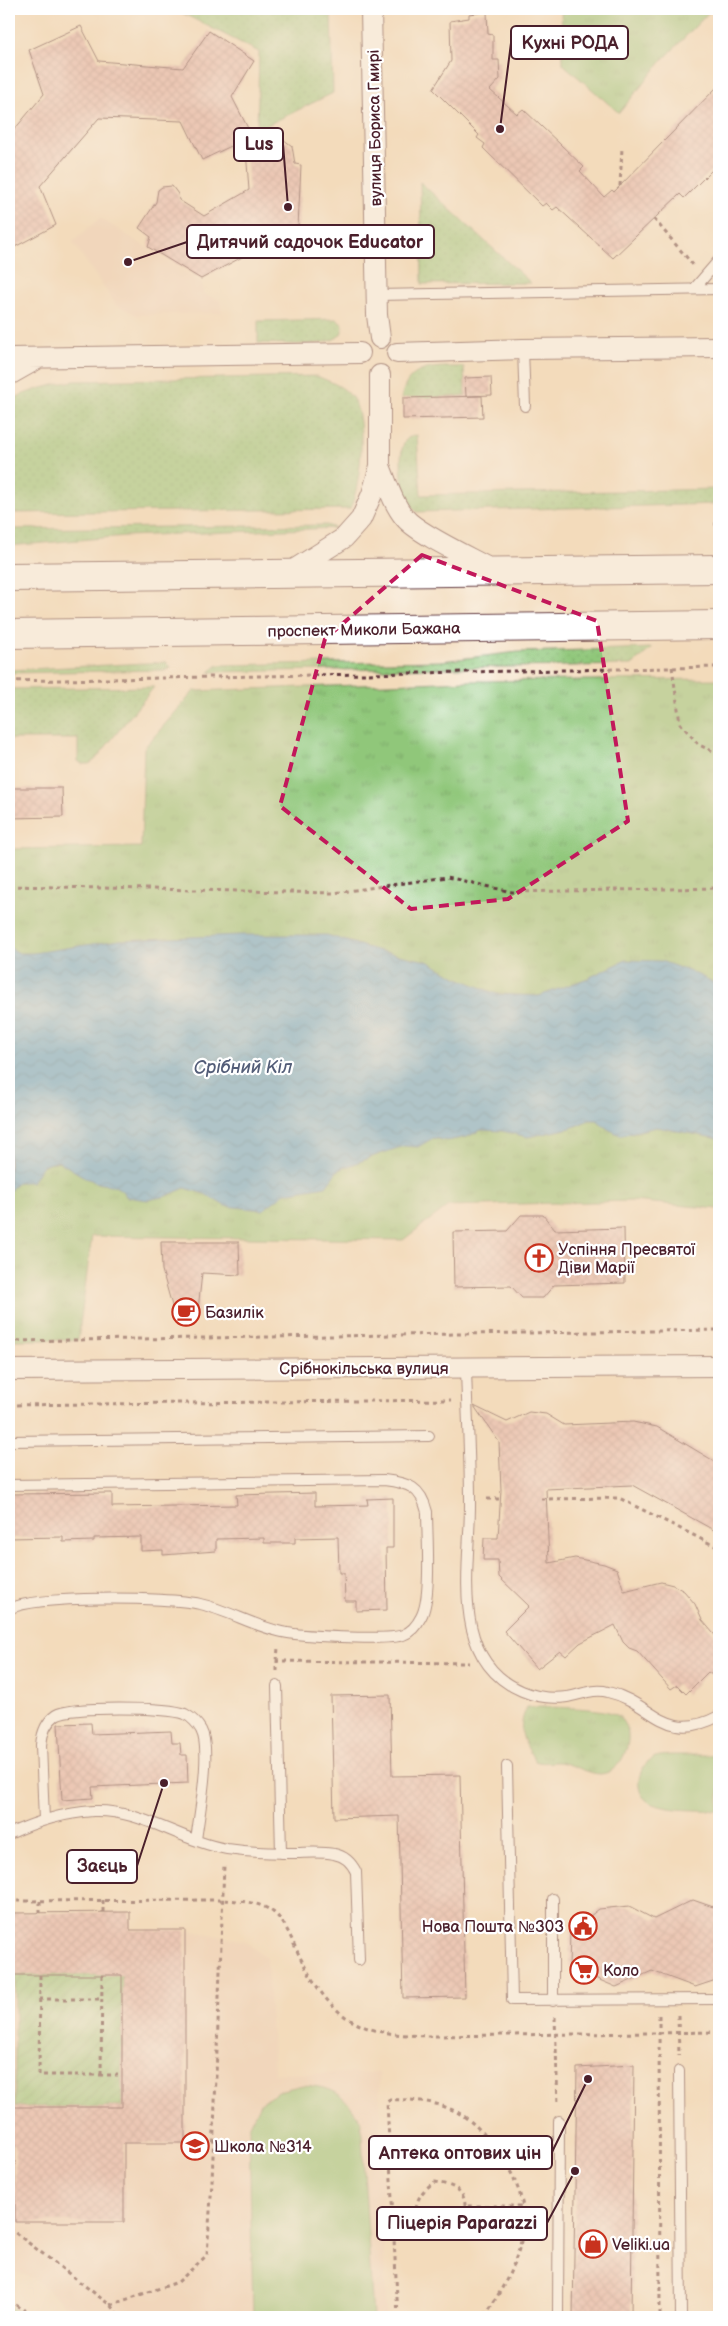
<svg xmlns="http://www.w3.org/2000/svg" width="728" height="2326" font-family="'Balsamiq Sans',sans-serif">
<style>
.built{fill:#efd1ba}
.grass{fill:url(#grass-dots);stroke:#6d7352}
.park{fill:url(#park-tufts);stroke:#6d7352}
.garden{fill:url(#garden-furrows);stroke:#6d7352}
.pitch{fill:#90c77a;stroke:#6d7352}
.water{fill:url(#water-waves);stroke:#546481}
.building{fill:url(#building-cross-hatch)}
.lines{fill:none;stroke-linecap:round;stroke-linejoin:round}
.lane-casing{stroke:#633b41;stroke-width:12}
.street-casing{stroke:#633b41;stroke-width:22}
.highway-casing{stroke:#633b41;stroke-width:30}
.path{stroke:#633b41;stroke-width:3;stroke-dasharray:4 4;stroke-linecap:butt}
.lane{stroke:#fff;stroke-width:10}
.street{stroke:#fff;stroke-width:20}
.highway{stroke:#fff;stroke-width:28}
.marked{fill:none;stroke:#c2185b;stroke-width:4;stroke-dasharray:10 6;stroke-linejoin:round}
.labels{text-anchor:middle;stroke-width:4.5;stroke-linejoin:round;paint-order:stroke}
.street-label{font-size:16px;fill:#4a1f2b;stroke:#fff}
.poi-label{font-size:16px;fill:#4a1f2b;stroke:#fff;text-anchor:start}
.water-label{font-size:18px;font-style:italic;fill:#535d78;stroke:#fff}
.leader{fill:none;stroke:#4a1f2b;stroke-width:2}
.callout-dot{fill:#4a1f2b;stroke:#fff;stroke-width:2}
.callout{fill:#fff;stroke:#4a1f2b;stroke-width:2}
.callout-label{font-size:18px;text-anchor:middle;font-weight:bold;fill:#4a1f2b}
</style>
<defs>
<pattern id="grass-dots" width="8" height="8" patternUnits="userSpaceOnUse" patternTransform="scale(1.25)"><rect width="8" height="8" fill="#90c77a"/><path d="M2 2h.1M6 6h.1" fill="none" stroke="#7eaa6a" stroke-width="1.8" stroke-linecap="round"/></pattern>
<pattern id="park-tufts" width="24" height="20" patternUnits="userSpaceOnUse" patternTransform="scale(1.25)"><rect width="24" height="20" fill="#90c77a"/><path d="M3 7l-1-3M5 7V3M7 7l1-3M15 17l-1-3M17 17v-4M19 17l1-3" fill="none" stroke="#7eaa6a"/></pattern>
<pattern id="garden-furrows" width="10" height="10" patternUnits="userSpaceOnUse" patternTransform="scale(1.25)"><rect width="10" height="10" fill="#90c77a"/><path d="M-1 1l2-2M0 10L10 0M9 11l2-2" fill="none" stroke="#7eaa6a"/></pattern>
<pattern id="water-waves" width="16" height="10" patternUnits="userSpaceOnUse" patternTransform="scale(1.25)"><rect width="16" height="10" fill="#5ea9d7"/><path d="M0 5q4-4 8 0t8 0" fill="none" stroke="#5089af"/></pattern>
<pattern id="building-cross-hatch" width="8" height="8" patternUnits="userSpaceOnUse" patternTransform="scale(1.25)"><rect width="8" height="8" fill="#e4b0ac"/><path d="M0 0l8 8M0 8l8-8" fill="none" stroke="#bb8f8c"/></pattern>
</defs>
<rect width="100%" height="100%" fill="#fff"/>
<filter id="ink" filterUnits="userSpaceOnUse"><feTurbulence type="fractalNoise" baseFrequency=".02" numOctaves="2"/><feDisplacementMap in="SourceGraphic" scale="10" xChannelSelector="R" yChannelSelector="G"/><feConvolveMatrix kernelMatrix="1 2 1 2 8 2 1 2 1" color-interpolation-filters="sRGB"/></filter>
<filter id="wash" filterUnits="userSpaceOnUse"><feTurbulence type="fractalNoise" baseFrequency=".0096" numOctaves="4" result="noise"/><feDisplacementMap in="SourceGraphic" scale="20" xChannelSelector="R" yChannelSelector="G"/><feGaussianBlur stdDeviation="1.12" result="paint"/><feColorMatrix in="noise" values="0 0 0 0 0 0 0 0 0 0 0 0 0 0 0 0 0 1.4 0 .05"/><feComposite in="paint" operator="in"/></filter>
<g filter="url(#wash)">
<rect width="100%" height="100%" fill="#f3dbbb"/>
<path class="built" d="M 100,218 L 202,283 L 203,294 L 220,300 L 222,313 L 137,315 L 116,305 L 73,242 Z
M 130,1912 L 130,1930 L 185,1930 L 244,1941 L 267,1959 L 274,2074 L 379,2073 L 386,2317 L 79,2317 L 35,2279 L 9,2269 L 9,1928 L 11,1928 L 11,1913 Z
M 708,2060 L 719,2060 L 719,2317 L 712,2317 Z"/>
<path class="grass" d="M 183,9 L 331,9 L 333,93 L 257,130 L 259,52 L 182,13 Z
M 420,182 L 531,283 L 422,284 Z
M 336,319 L 343,325 C 343,330 342,335 336,338 C 320,348 278,343 258,343 L 258,321 Z
M 464,367 L 465,396 L 401,399 C 407,364 435,367 464,367 Z
M 317,376 C 330,382 345,386 353,399 C 367,421 361,485 350,509 L 9,513 L 9,401 C 29,390 51,385 74,381 Z
M 417,435 L 421,495 L 719,489 L 719,504 L 417,512 C 413,508 409,504 407,499 C 402,488 398,454 404,443 C 407,437 412,436 417,435 Z
M 327,525 L 336,528 L 126,536 L 9,546 L 9,529 Z
M 652,648 L 632,665 L 209,672 L 218,665 L 441,661 L 518,652 Z
M 166,662 L 171,668 L 166,670 L 9,673 L 9,670 Z
M 154,687 L 95,760 L 89,764 L 82,764 L 78,761 L 78,739 L 9,739 L 9,689 Z"/>
<path class="park" d="M 561,9 L 712,9 L 661,62 L 619,113 L 563,64 Z
M 719,679 L 719,1209 L 632,1201 L 448,1206 L 403,1240 L 92,1236 L 78,1340 L 9,1340 L 9,849 L 141,847 L 144,748 L 194,691 L 469,681 Z
M 527,1707 C 546,1707 600,1707 615,1714 C 640,1726 626,1772 601,1774 C 589,1774 576,1766 564,1763 C 554,1760 545,1765 535,1761 C 523,1740 516,1730 527,1707 Z
M 9,2306 L 27,2317 L 9,2317 Z"/>
<path class="garden" d="M 15,1975 L 122,1975 L 122,2107 L 15,2107 Z"/>
<path class="pitch" d="M 671,1755 L 719,1755 L 719,1811 C 697,1809 671,1812 651,1803 C 634,1795 636,1772 649,1761 C 655,1755 663,1756 671,1755 Z
M 303,2085 C 336,2088 343,2093 361,2121 L 373,2317 L 253,2317 L 249,2127 L 260,2103 L 282,2090 Z"/>
<path class="water" d="M 240,935 L 327,935 L 376,950 L 427,961 L 456,977 L 497,994 L 539,996 L 588,978 L 626,960 L 661,961 L 694,973 L 719,985 L 719,1139 L 657,1127 L 620,1135 L 608,1129 L 597,1120 L 589,1120 L 571,1128 L 528,1137 L 502,1131 L 481,1130 L 467,1137 L 447,1141 L 433,1138 L 418,1147 L 404,1146 L 377,1155 L 338,1170 L 326,1186 L 285,1193 L 263,1210 L 225,1206 L 205,1194 L 185,1188 L 166,1196 L 148,1200 L 127,1197 C 115,1180 108,1188 93,1181 C 81,1176 70,1168 58,1161 L 42,1166 L 32,1182 L 17,1182 L 9,1192 L 9,947 L 19,953 L 33,953 L 119,940 Z"/>
<g id="blocks">
<path class="building" d="M 487,12 L 488,34 L 493,35 L 493,60 L 499,60 L 500,79 L 490,90 L 517,114 L 523,109 L 561,145 L 584,167 L 580,171 L 604,197 L 612,190 L 614,192 L 719,85 L 719,163 L 684,198 L 680,194 L 613,258 L 557,207 L 553,210 L 546,203 L 542,206 L 483,148 L 485,144 L 477,138 L 479,135 L 433,89 L 451,61 L 450,21 L 469,18 L 469,14 Z
M 81,26 L 99,61 L 183,68 L 209,31 L 254,61 L 232,97 L 252,136 L 202,160 L 183,121 L 99,118 L 40,186 L 56,225 L 9,250 L 9,136 L 44,94 L 29,50 Z
M 271,137 L 283,139 L 292,146 L 295,164 L 301,165 L 298,227 L 201,279 L 148,247 L 151,237 L 139,228 L 156,202 L 158,190 L 162,187 L 172,186 L 178,194 L 179,200 L 204,216 L 249,190 L 246,150 Z
M 491,377 L 492,395 L 466,396 L 465,378 Z
M 482,396 L 483,417 L 403,419 L 403,398 Z
M 9,788 L 62,788 L 63,817 L 9,818 Z
M 521,1215 L 543,1215 L 555,1230 L 624,1228 L 625,1283 L 554,1285 L 543,1298 L 522,1298 L 511,1286 L 454,1287 L 453,1232 L 507,1231 Z
M 161,1242 L 239,1242 L 240,1275 L 202,1273 L 197,1319 L 176,1320 L 162,1270 Z
M 474,1406 L 507,1422 L 529,1412 L 546,1414 L 564,1425 L 633,1422 L 657,1427 L 719,1464 L 719,1533 L 632,1485 L 546,1489 L 549,1563 L 575,1558 L 604,1564 L 617,1569 L 624,1591 L 661,1582 L 673,1585 L 684,1591 L 695,1604 L 702,1620 L 719,1640 L 719,1680 L 708,1672 L 686,1694 L 677,1685 L 671,1689 L 637,1651 L 629,1648 L 623,1642 L 615,1625 L 580,1643 L 566,1656 L 560,1651 L 537,1669 L 504,1631 L 529,1606 L 499,1577 L 498,1560 L 483,1560 L 484,1538 L 498,1538 L 501,1490 L 499,1442 Z
M 112,1493 L 112,1507 L 237,1505 L 236,1495 L 315,1493 L 315,1506 L 368,1505 L 367,1499 L 393,1498 L 393,1548 L 386,1548 L 387,1610 L 356,1611 L 356,1601 L 345,1601 L 344,1573 L 339,1573 L 338,1537 L 295,1538 L 295,1543 L 264,1543 L 264,1538 L 216,1539 L 216,1551 L 163,1555 L 163,1550 L 141,1551 L 141,1537 L 94,1538 L 94,1541 L 63,1542 L 63,1537 L 9,1538 L 9,1494 Z
M 390,1695 L 392,1776 L 460,1775 L 465,1997 L 403,1998 L 399,1816 L 334,1818 L 331,1696 Z
M 91,1723 L 92,1734 L 171,1731 L 172,1743 L 180,1743 L 181,1755 L 187,1755 L 188,1783 L 92,1787 L 93,1798 L 62,1800 L 58,1724 Z
M 693,1900 L 719,1909 L 719,1979 L 695,1987 L 652,1971 L 616,1987 L 569,1967 L 570,1932 L 599,1909 L 629,1906 L 654,1919 Z
M 130,1912 L 130,1930 L 185,1930 L 185,2143 L 124,2143 L 124,2222 L 15,2222 L 15,2145 L 9,2145 L 9,2107 L 122,2107 L 122,1975 L 9,1975 L 9,1928 L 11,1928 L 11,1913 Z
M 634,2065 L 631,2317 L 573,2317 L 577,2068 Z"/>
</g>
</g>
<g filter="url(#ink)">
<use href="#blocks" fill-opacity="0" stroke="#633b41" stroke-width="1"/>
<g class="lines">
<g class="lane-casing">
<path id="lane" d="M 694,289 L 719,260
M 377,295 L 719,289
M 523,349 L 525,406
M 466,1367 C 467,1411 470,1456 470,1500 C 471,1563 447,1659 522,1691 C 536,1697 552,1699 567,1697 C 580,1695 594,1688 608,1692 C 653,1702 664,1745 719,1716
M 9,1441 L 429,1436
M 9,1485 L 384,1480 C 409,1483 421,1487 427,1512 C 427,1536 432,1598 421,1617 C 417,1625 411,1632 403,1635 C 388,1641 295,1636 278,1631 C 252,1625 227,1610 200,1604 C 168,1597 35,1595 9,1609
M 277,1686 L 281,1853
M 507,1766 L 512,2000 L 719,1999
M 44,1820 L 41,1745 C 42,1733 46,1722 56,1715 C 69,1706 169,1707 185,1714 C 191,1717 198,1724 201,1730 C 212,1750 199,1815 196,1840
M 9,1834 C 35,1822 63,1813 93,1811 C 142,1809 180,1841 227,1849 C 248,1852 271,1853 292,1853 C 305,1853 320,1851 334,1854 C 345,1856 351,1862 356,1872 L 359,1960
M 553,1899 L 553,2001
M 679,2071 L 681,2317
M 558,2317 L 559,2121"/>
</g>
<g class="street-casing">
<path id="street" d="M 371,9 L 377,315 L 380,338
M 397,353 L 523,349 L 719,347
M 9,358 L 360,353
M 9,375 L 39,358
M 380,466 C 387,483 393,504 405,518 C 418,534 473,559 494,571
M 287,574 L 344,538 L 361,519 L 372,494 L 380,466 L 380,375
M 9,1370 L 719,1366"/>
</g>
<g class="highway-casing">
<path id="highway" d="M 9,577 L 719,569
M 9,634 L 719,625"/>
</g>
<path class="path" d="M 620,186 L 622,148
M 654,219 L 694,266
M 714,524 L 719,524
M 715,658 L 719,658
M 672,667 L 680,723 L 699,745 L 719,754
M 9,681 L 719,667
M 9,886 L 334,893 L 447,877 L 512,892 L 719,888
M 9,1341 L 719,1330
M 9,1405 L 451,1400
M 487,1499 L 501,1499
M 541,1499 L 619,1498 L 719,1548
M 277,1661 L 278,1647
M 277,1671 L 277,1661 L 469,1663
M 9,1901 L 222,1900 C 239,1901 258,1901 273,1912 C 286,1922 292,1941 299,1955 C 333,2023 361,2036 436,2036 L 719,2032
M 40,1901 L 40,1913
M 103,1912 L 103,1900
M 40,1975 L 39,2075 L 118,2075
M 39,1999 L 102,1999
M 659,2015 L 660,2317
M 678,2015 L 679,2056
M 555,2017 L 558,2105
M 101,2075 L 102,1975
M 415,2216 C 416,2199 421,2191 435,2182 C 451,2185 465,2189 465,2206
M 383,2218 L 415,2216 C 426,2236 435,2238 456,2230 L 465,2215 L 465,2206 L 522,2206
M 9,2228 L 110,2305 L 120,2317
M 9,2301 L 36,2317
M 110,2305 L 178,2282 L 207,2255 L 212,2182 L 224,1865
M 398,2317 L 387,2102 L 390,2100 C 413,2099 435,2101 457,2112 C 489,2130 524,2181 524,2219 C 523,2254 503,2289 484,2317"/>
<use href="#lane" class="lane"/>
<use href="#street" class="street"/>
<use href="#highway" class="highway"/>
</g>
</g>
<path d="M0 0H728V2326H0ZM 422,555 L 597,621 L 628,821 L 508,899 L 411,909 L 280,806 L 325,639 Z" fill="#f3dbbb" fill-opacity=".55" fill-rule="evenodd"/>
<path class="marked" d="M 422,555 L 597,621 L 628,821 L 508,899 L 411,909 L 280,806 L 325,639 Z"/>
<defs>
<g id="church-ring" transform="scale(1.4375)"><circle r="9.5" fill="#fff" stroke="#c8321e" stroke-width="1.5"/><path d="M-1.2-6h2.4v3.5h3.3v2.4h-3.3V6h-2.4V-.1h-3.3v-2.4h3.3Z" fill="#c8321e"/></g>
<g id="cafe-ring" transform="scale(1.4375)"><circle r="9.5" fill="#fff" stroke="#c8321e" stroke-width="1.5"/><path d="M-5.5-4.5H6V0H3Q3 3.5 0 3.5H-2.5Q-5.5 3.5-5.5 0ZM3-3.2v2h1.7v-2ZM-6 4.5H4V6H-6Z" fill="#c8321e"/></g>
<g id="civic-ring" transform="scale(1.4375)"><circle r="9.5" fill="#fff" stroke="#c8321e" stroke-width="1.5"/><path d="M-.6-6.5H3V-4.5H.6V-3L4-1V1h2V6H-6V1h2V-1L-.6-3ZM-1.2 2.5V6h2.4V2.5Z" fill="#c8321e"/></g>
<g id="supermarket-ring" transform="scale(1.4375)"><circle r="9.5" fill="#fff" stroke="#c8321e" stroke-width="1.5"/><path d="M-6-5.5h2.5l.6 2H6L4.5 2H-2.5L-4.4-4H-6ZM-1.5 3.2a1.3 1.3 0 1 0 .1 0ZM3 3.2a1.3 1.3 0 1 0 .1 0Z" fill="#c8321e"/></g>
<g id="school-ring" transform="scale(1.4375)"><circle r="9.5" fill="#fff" stroke="#c8321e" stroke-width="1.5"/><path d="M0-5L7-2L0 1L-7-2ZM-4 1L0 2.5L4 1V4Q0 6-4 4Z" fill="#c8321e"/></g>
<g id="shop-ring" transform="scale(1.4375)"><circle r="9.5" fill="#fff" stroke="#c8321e" stroke-width="1.5"/><path d="M-5-2.5h2.3a2.7 3.5 0 0 1 5.4 0H5L5.5 6h-11ZM-1.5-2.5h3a1.5 2.3 0 0 0-3 0Z" fill="#c8321e"/></g>
</defs>
<g fill-rule="evenodd">
<use href="#church-ring" x="539" y="1258"/>
<use href="#cafe-ring" x="186" y="1312"/>
<use href="#civic-ring" x="583" y="1926"/>
<use href="#supermarket-ring" x="584" y="1970"/>
<use href="#school-ring" x="195" y="2146"/>
<use href="#shop-ring" x="593" y="2244"/>
</g>
<g class="labels">
<g class="street-label">
<text transform="translate(374 128) rotate(-91)" y="6">вулиця Бориса Гмирі</text>
<text transform="translate(364 629) rotate(-1)" y="6">проспект Миколи Бажана</text>
<text x="364" y="1374">Срібнокільська вулиця</text>
</g>
<g class="poi-label">
<text x="558" y="1255">Успіння Пресвятої<tspan x="558" dy="18">Діви Марії</tspan></text>
<text x="205" y="1318">Базилік</text>
<text x="564" y="1932" text-anchor="end">Нова Пошта №303</text>
<text x="603" y="1976">Коло</text>
<text x="214" y="2152">Школа №314</text>
<text x="612" y="2250">Veliki.ua</text>
</g>
<g class="water-label">
<text x="243" y="1073">Срібний Кіл</text>
</g>
</g>
<path class="leader" d="M500 129L511 43M288 207L283 144M128 262L187 242M164 1783L137 1866M588 2079L552 2152M575 2171L547 2223"/>
<g class="callout-dot">
<circle cx="500" cy="129" r="5"/>
<circle cx="288" cy="207" r="5"/>
<circle cx="128" cy="262" r="5"/>
<circle cx="164" cy="1783" r="5"/>
<circle cx="588" cy="2079" r="5"/>
<circle cx="575" cy="2171" r="5"/>
</g>
<g class="callout">
<rect x="511" y="26" width="117" height="33" rx="5"/>
<rect x="234" y="128" width="49" height="33" rx="5"/>
<rect x="187" y="225" width="247" height="33" rx="5"/>
<rect x="67" y="1850" width="70" height="33" rx="5"/>
<rect x="369" y="2136" width="183" height="33" rx="5"/>
<rect x="377" y="2207" width="170" height="33" rx="5"/>
</g>
<g class="callout-label">
<text x="570" y="49">Кухні РОДА</text>
<text x="259" y="150">Lus</text>
<text x="310" y="248">Дитячий садочок Educator</text>
<text x="102" y="1872">Заєць</text>
<text x="460" y="2159">Аптека оптових цін</text>
<text x="462" y="2229">Піцерія Paparazzi</text>
</g>
<rect width="728" height="2326" fill="none" stroke="#fff" stroke-width="30"/>
</svg>
